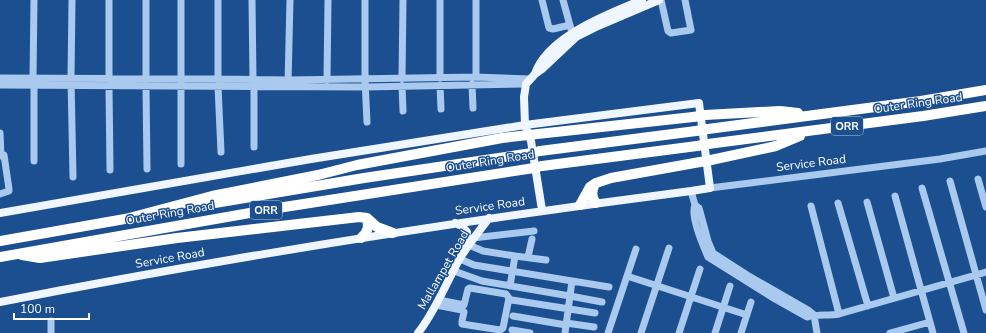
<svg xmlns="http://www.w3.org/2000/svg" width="986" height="333" font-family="'Nunito Sans',sans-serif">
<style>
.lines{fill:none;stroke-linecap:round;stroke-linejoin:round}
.minor{stroke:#a9c9ee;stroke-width:7}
.major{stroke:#f0f6ff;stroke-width:8}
.highway{stroke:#fff;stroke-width:10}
.highway-bridge{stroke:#fff;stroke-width:10}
.labels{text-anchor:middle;stroke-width:3;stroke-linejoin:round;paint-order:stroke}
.shield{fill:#1b4f8f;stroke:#bbcadd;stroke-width:1}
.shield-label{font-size:11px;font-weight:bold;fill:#fff}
.street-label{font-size:12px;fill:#fff;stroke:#1b4f8f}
</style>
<rect width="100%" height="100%" fill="#1b4f8f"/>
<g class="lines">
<path class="minor" d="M 72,0 L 71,79 L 73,177
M 146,0 L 146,79
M 181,0 L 181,164
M 252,0 L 253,79
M 365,0 L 365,80 L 367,122
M 440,0 L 440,78
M 542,0 L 549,28 L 553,29 L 570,25
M 563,0 L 571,29
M 661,0 L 668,31 L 671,33 L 691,30 L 685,0
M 476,77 L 476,0
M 0,78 L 218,79 L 289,80 L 476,77 L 530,79
M 33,79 L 34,0
M 109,79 L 109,0
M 218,79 L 218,0
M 402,79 L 403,0
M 327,80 L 328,0
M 288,84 L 290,0
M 472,84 L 473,108
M 0,85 L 365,87 L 526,84
M 440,85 L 441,109
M 34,86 L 34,161
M 109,86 L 110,170
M 146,86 L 147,169
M 218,86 L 221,152
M 254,86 L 254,147
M 402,86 L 403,111
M 0,133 L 1,156
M 0,156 L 4,155 L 9,189 L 9,191 L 0,194
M 978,179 L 986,207
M 950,181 L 986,310
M 710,188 L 940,159 L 986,151
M 922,188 L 964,333
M 691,191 L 695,205 L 699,208 L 708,241 L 713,253 L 747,275 L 808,310 L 814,315 L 817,333
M 895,196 L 933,333
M 867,202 L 894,298
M 838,203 L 868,306
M 695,205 C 690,216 703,245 708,257 L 710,255
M 811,206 L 839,314
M 473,238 L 534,231
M 469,245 L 483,251 L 515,256 L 510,286
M 515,256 L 546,260
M 528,257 L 532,239
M 708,257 L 775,299 L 807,317 C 818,314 828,316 839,314 L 986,272
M 460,259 L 474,265 L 609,287
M 454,271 L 482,281 L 570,296 L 572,281
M 627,276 L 747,315
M 512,300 L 595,313
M 436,305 L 462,310 L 464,312 L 462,321 L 462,324 L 500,330 L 503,328 L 509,298 L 506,294 L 470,288 L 468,289 L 464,305 L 439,300
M 513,316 L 566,325
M 566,323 L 594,327
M 512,330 L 530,333
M 51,333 L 51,321
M 565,333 L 570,296 L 602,302
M 608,333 L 636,249
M 641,333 L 669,248
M 679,333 L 700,269
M 715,333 L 730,286
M 741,333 L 751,302
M 890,333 L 930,322"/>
<path class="major" d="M 535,74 C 547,37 608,14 642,0
M 542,210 L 531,141 L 525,125 L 524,97 L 526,84 L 535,74 L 542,69 L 576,37 L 598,26 L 659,0
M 0,213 L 311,159 L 525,125 L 699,103 L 710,188 L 691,191 C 459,221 229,257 0,302
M 455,223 L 462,226 L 467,232 L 465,248
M 418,333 C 436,310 446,283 460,258 C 469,244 479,231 489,218"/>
<path class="highway" d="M 705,115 L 780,111 L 798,113
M 708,129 L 921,101 L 986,90
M 708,144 L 923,116 L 986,106
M 540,151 L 696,131
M 711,160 L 776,146 L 800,136
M 542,166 L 697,146
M 595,184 C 591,191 591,197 596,203
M 580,205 L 590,187 L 596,183 L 611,178 L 700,162
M 191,207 L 364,178 L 532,153
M 129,218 L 212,196 L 318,175 L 357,165 L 502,138 L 693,117
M 361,238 C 368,232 369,227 367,218
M 0,241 L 136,217
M 22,255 L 40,258 L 177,238 L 359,217 L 367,218 L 377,227 L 393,233
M 0,257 L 278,208 L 534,168"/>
<path class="highway-bridge" d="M 693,117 L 705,115
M 696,131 L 708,129
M 697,146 L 708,144
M 532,153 L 540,151
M 700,162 L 711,160
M 534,168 L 542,166"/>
</g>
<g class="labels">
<g class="shield">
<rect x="831" y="117" width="32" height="18" rx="3"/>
<rect x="250" y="201" width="32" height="18" rx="3"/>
</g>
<g class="shield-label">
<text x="847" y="130">ORR</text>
<text x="266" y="214">ORR</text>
</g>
<g class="street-label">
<text transform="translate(918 103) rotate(-8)" y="4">Outer Ring Road</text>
<text transform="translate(490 161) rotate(-9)" y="4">Outer Ring Road</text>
<text transform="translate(811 163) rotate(-7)" y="4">Service Road</text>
<text transform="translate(490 206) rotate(-8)" y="4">Service Road</text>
<text transform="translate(170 213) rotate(-10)" y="4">Outer Ring Road</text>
<text transform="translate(170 258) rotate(-10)" y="4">Service Road</text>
<text transform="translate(443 270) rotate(-60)" y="4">Mallampet Road</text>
</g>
</g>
<path d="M14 313v6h75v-6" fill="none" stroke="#ffffff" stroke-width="2"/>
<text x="20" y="313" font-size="12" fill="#ffffff" stroke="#1b4f8f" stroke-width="3" paint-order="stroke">100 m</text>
</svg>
